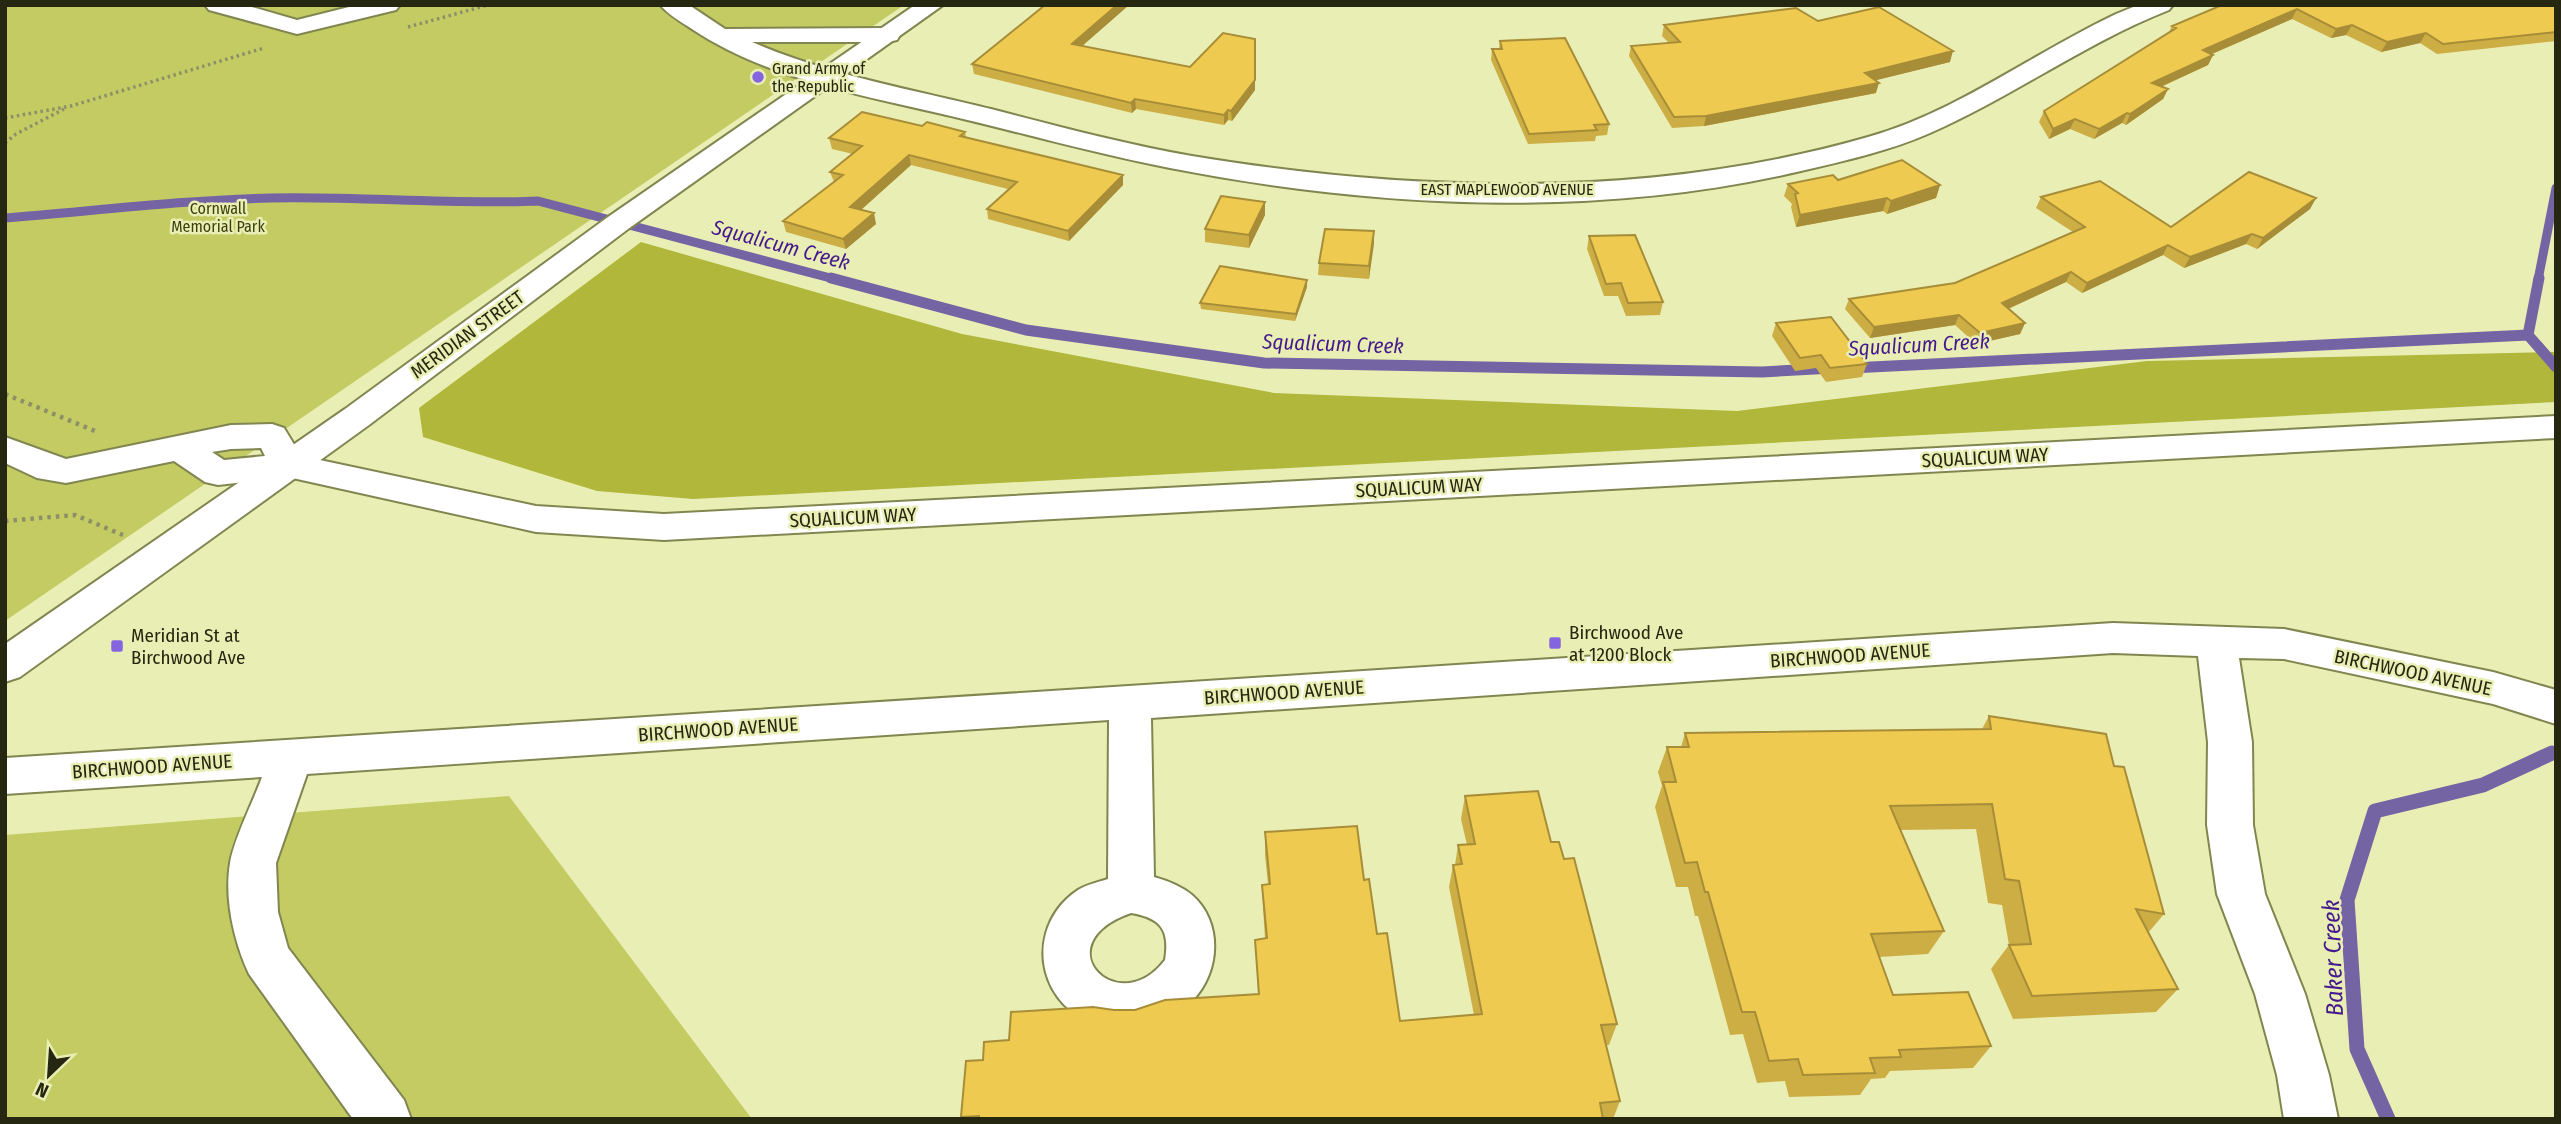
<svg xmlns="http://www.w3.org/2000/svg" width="2561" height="1124" font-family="'Fira Sans Condensed',sans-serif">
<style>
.green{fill:#c4cb63}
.forest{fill:#b0b73b}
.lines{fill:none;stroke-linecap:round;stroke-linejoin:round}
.stream-far2{stroke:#7464a3;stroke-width:9}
.stream-far1{stroke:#7464a3;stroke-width:11}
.stream{stroke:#7464a3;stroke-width:15}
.minor-casing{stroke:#81854f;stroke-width:4}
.major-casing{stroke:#81854f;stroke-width:4}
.path-far1{stroke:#8d9067;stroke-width:3.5;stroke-dasharray:2.5 3.5;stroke-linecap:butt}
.path{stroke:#8d9067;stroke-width:4.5;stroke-dasharray:3.5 5;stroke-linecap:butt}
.minor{fill:#fff;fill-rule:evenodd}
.major{fill:#fff;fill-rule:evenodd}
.wall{fill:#cdae45}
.shaded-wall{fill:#a78d38}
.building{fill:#eeca50;stroke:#a78d38;stroke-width:2}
.poi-dot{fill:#8564df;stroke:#e9efb4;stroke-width:2.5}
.labels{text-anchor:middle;stroke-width:5;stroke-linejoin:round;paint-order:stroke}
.far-poi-label{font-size:16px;fill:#262711;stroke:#e9efb4;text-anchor:start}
.far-street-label{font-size:16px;fill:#262711;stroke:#e9efb4}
.far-park-label{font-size:16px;fill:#3d400e;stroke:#e9efb4}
.street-label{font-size:19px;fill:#262711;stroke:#e9efb4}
.poi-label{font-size:19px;fill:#262711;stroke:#e9efb4;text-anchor:start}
.water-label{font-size:21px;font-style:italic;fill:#45198d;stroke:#e9efb4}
.near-water-label{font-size:24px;font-style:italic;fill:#45198d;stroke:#e9efb4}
</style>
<rect width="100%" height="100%" fill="#e9efb4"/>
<path class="green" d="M 5,5 L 904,5 L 5,621 Z
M 509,796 L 752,1119 L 5,1119 L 5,835 Z"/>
<path class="forest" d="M 641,242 L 962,334 L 1274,393 L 1737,411 L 2147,361 L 2556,352 L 2556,402 L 693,499 L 597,491 L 423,437 L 419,408 Z"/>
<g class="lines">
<path class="stream-far2" d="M 5,218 C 93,211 183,200 271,198 C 360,196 449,205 538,201 L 838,280
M 2538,280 L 2556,188"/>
<path class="stream-far1" d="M 831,278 L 1026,330 L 1264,363 L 1762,372 L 1833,368
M 2528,335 L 2556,367
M 1851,368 L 2528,335 L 2539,278"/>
<path class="stream" d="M 2388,1119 L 2357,1049 L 2347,900 L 2375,811 L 2483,785 L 2552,753"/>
<g class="minor-casing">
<path id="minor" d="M 205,5 L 245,5 L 297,20 L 357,5 L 400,5 L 396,10 L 297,34 L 209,10 Z
M 660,5 L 689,5 L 725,29 L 888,28 L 897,30 L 900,35 L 897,40 L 888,42 L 752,42 C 828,75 910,89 991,109 C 1057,126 1124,144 1192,156 C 1415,193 1649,200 1868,137 C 1957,112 2033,53 2116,14 L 2138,5 L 2173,5 L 2169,10 C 2085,43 2012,97 1930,133 C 1889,151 1844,161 1801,171 C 1596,219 1375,208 1170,168 C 1092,153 1016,131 938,113 C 855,94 764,77 692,29 C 681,22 669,15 660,5 Z
M 2556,416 L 2556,438 L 664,540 L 536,532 L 288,477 L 218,485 L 205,482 L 174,461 L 66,483 L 37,478 L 5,463 L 5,437 L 66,459 L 231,425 L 272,424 L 284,428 L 301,456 L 536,506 L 664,514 ZM 261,448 L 265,456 L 224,460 L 212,452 L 231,449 Z
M 2113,623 L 2284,629 L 2493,672 L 2556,690 L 2556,724 L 2493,704 L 2284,659 L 2239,658 L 2252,742 L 2253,825 L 2265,894 L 2305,994 L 2329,1075 L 2338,1119 L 2284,1119 L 2277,1075 L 2255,994 L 2217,894 L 2207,825 L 2208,742 L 2198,656 L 2113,653 L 1151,718 L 1154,877 C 1168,881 1181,886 1192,895 C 1223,922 1220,972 1193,1000 C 1154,1042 1079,1038 1052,988 C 1034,953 1045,912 1078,890 C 1086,885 1098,882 1108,879 L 1109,720 L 307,774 L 276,863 L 278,912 L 288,948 L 404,1100 L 411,1119 L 353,1119 L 249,974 C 234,942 224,899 230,863 C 234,839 253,802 262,777 L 5,794 L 5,758 ZM 1131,913 C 1161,918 1170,930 1165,960 C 1118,1022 1042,944 1131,913 Z"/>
</g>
<g class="major-casing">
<path id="major" d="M 915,5 L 943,5 L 628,229 L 369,425 L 20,677 L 5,682 L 5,644 L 345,409 L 608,217 Z"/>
</g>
<path class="path-far1" d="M 408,27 L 488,5
M 5,118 L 71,106 L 264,48
M 5,143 L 16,134 L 64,109"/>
<path class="path" d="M 5,394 L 95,431
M 5,521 L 75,515 L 123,535"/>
<use href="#minor" class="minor"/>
<use href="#major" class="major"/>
</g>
<path class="wall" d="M 1045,5 L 1129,5 L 1082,46 L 1190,67 L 1255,39 L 1255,90 L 1232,121 L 1228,120 L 1224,125 L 1136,109 L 1132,113 L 974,74 L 972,64 Z
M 2222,5 L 2556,5 L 2556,41 L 2437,54 L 2420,43 L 2381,52 L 2346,35 L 2331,38 L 2292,19 L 2212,54 L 2213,55 L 2208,65 L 2161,87 L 2168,89 L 2163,99 L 2126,125 L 2122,123 L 2094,139 L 2070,129 L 2049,139 L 2039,122 L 2044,111 L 2169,32 L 2172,26 Z
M 1818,21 L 1950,62 L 1875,80 L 1876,93 L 1704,126 L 1672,128 L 1629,56 L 1631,46 L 1669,43 L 1662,36 L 1664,25 Z
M 1500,41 L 1609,124 L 1607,135 L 1596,136 L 1595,141 L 1528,144 L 1491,60 L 1492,49 L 1499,49 Z
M 922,126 L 965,132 L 966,137 L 1123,185 L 1069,241 L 988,219 L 987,209 L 1008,189 L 911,165 L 861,210 L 876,224 L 846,249 L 786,232 L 783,221 L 834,182 L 830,172 L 853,154 L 832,149 L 829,138 Z
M 1838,180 L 1940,185 L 1936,198 L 1887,214 L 1883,211 L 1796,227 L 1791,207 L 1792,204 L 1784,196 L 1788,184 Z
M 2041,197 L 2171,227 L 2316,198 L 2310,209 L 2257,249 L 2246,244 L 2184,268 L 2163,255 L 2082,293 L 2066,282 L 2008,309 L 2025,323 L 2020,334 L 1976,344 L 1955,325 L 1870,338 L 1845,309 L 1849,299 L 1955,283 L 2073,232 L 2036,208 Z
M 1265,202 L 1265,215 L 1249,248 L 1205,242 L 1205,229 Z
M 1374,231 L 1369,279 L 1318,275 L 1319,263 Z
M 1589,236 L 1663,302 L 1660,315 L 1626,316 L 1618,296 L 1604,296 L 1587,249 Z
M 1307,280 L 1307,287 L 1295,321 L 1201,309 L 1200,303 Z
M 1776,323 L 1867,364 L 1862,377 L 1826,382 L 1816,368 L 1795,371 L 1772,336 Z
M 1989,716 L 2114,766 L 2164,914 L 2148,933 L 2178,989 L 2156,1012 L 2013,1019 L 1991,969 L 2009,945 L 2002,905 L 1988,903 L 1976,829 L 1900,830 L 1944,931 L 1928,954 L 1879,957 L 1893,995 L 1991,1046 L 1973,1068 L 1890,1071 L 1885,1078 L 1871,1079 L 1860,1095 L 1789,1097 L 1785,1081 L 1757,1083 L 1743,1034 L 1730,1035 L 1698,916 L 1695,916 L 1688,887 L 1676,887 L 1655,807 L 1662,786 L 1658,772 L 1667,747 L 1681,747 L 1685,733 L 1982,729 Z
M 1465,796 L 1551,842 L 1564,859 L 1617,1024 L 1609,1045 L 1606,1045 L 1620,1101 L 1613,1119 L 962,1119 L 961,1117 L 983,1060 L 1009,1040 L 1114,1010 L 1135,1010 L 1258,994 L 1255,940 L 1265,939 L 1263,907 L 1262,885 L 1268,884 L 1265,855 L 1265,832 L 1364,880 L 1400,1021 L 1474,1015 L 1449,887 L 1453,865 L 1455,865 L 1458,845 L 1467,845 L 1461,819 Z"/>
<path class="shaded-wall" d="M 1117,5 L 1129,5 L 1073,54 L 1072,44 Z
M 2297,9 L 2292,19 L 2198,60 L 2203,50 Z
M 2352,25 L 2346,35 L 2331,38 L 2336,29 Z
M 2426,33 L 2420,43 L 2381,52 L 2387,42 Z
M 1953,51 L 1950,62 L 1861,84 L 1865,73 Z
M 2213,55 L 2208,65 L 2147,93 L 2152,83 Z
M 1255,80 L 1255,90 L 1232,121 L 1231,111 Z
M 1879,83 L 1876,93 L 1704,126 L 1706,116 Z
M 2168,89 L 2163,99 L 2126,125 L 2130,114 Z
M 1135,99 L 1136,109 L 1132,113 L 1131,103 Z
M 1228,110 L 1228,120 L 1224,125 L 1224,115 Z
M 2127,113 L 2122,123 L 2094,139 L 2099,129 Z
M 2075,119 L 2070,129 L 2049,139 L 2053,129 Z
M 909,155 L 911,165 L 853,217 L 850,207 Z
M 1123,175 L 1123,185 L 1069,241 L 1068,231 Z
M 1940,185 L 1936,198 L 1887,214 L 1891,201 Z
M 1887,198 L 1883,211 L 1796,227 L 1800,215 Z
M 2316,198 L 2310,209 L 2257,249 L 2263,238 Z
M 1265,202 L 1265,215 L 1249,248 L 1249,235 Z
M 874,213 L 876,224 L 846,249 L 843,239 Z
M 1374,231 L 1374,244 L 1369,279 L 1369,266 Z
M 2252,234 L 2246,244 L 2184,268 L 2190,257 Z
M 2168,245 L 2163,255 L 2082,293 L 2087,283 Z
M 2071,272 L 2066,282 L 1997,314 L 2002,303 Z
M 1307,280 L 1307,287 L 1295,321 L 1296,314 Z
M 1959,315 L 1955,325 L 1870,338 L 1874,327 Z
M 2025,323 L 2020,334 L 1976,344 L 1980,333 Z"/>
<path class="building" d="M 1045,5 L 1117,5 L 1072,44 L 1190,67 L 1223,33 L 1255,39 L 1255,80 L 1231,111 L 1228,110 L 1224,115 L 1135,99 L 1131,103 L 972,64 Z
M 2222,5 L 2556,5 L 2556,32 L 2443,44 L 2426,33 L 2387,42 L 2352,25 L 2336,29 L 2297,9 L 2203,50 L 2213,55 L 2152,83 L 2168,89 L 2130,114 L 2127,113 L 2099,129 L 2075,119 L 2053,129 L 2044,111 L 2176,28 L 2172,26 Z
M 1879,7 L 1953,51 L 1865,73 L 1879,83 L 1706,116 L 1674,117 L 1631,46 L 1680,42 L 1664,25 L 1796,8 L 1818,21 Z
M 1565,38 L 1609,124 L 1594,125 L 1597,130 L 1529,134 L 1492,49 L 1502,49 L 1500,41 Z
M 862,112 L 922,126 L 927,122 L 965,132 L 960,136 L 1123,175 L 1068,231 L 987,209 L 1017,182 L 909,155 L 850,207 L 874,213 L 843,239 L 783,221 L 843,175 L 830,172 L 862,146 L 829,138 Z
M 1902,160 L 1940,185 L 1891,201 L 1887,198 L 1800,215 L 1795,194 L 1798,193 L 1788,184 L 1833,175 L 1838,180 Z
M 2249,172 L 2316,198 L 2263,238 L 2252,234 L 2190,257 L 2168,245 L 2087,283 L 2071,272 L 2002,303 L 2025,323 L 1980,333 L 1959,315 L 1874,327 L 1849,299 L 1955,283 L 2085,227 L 2041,197 L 2100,181 L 2171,227 Z
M 1221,196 L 1265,202 L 1249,235 L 1205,229 Z
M 1325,229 L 1374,231 L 1369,266 L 1319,263 Z
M 1635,235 L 1663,302 L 1628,303 L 1621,283 L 1606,284 L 1589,236 Z
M 1220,266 L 1307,280 L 1296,314 L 1200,303 Z
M 1831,317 L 1867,364 L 1830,368 L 1821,355 L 1800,358 L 1776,323 Z
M 1989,716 L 2106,734 L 2114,766 L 2124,767 L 2164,914 L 2136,909 L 2178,989 L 2032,996 L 2009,945 L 2031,944 L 2019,881 L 2005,879 L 1992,804 L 1890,806 L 1944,931 L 1871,934 L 1893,995 L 1968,992 L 1991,1046 L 1899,1050 L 1901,1057 L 1870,1058 L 1875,1073 L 1803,1075 L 1798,1059 L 1769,1061 L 1755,1012 L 1742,1012 L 1708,892 L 1705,892 L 1697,862 L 1685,863 L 1663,782 L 1676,782 L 1667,747 L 1689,747 L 1685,733 L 1991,729 Z
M 1538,791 L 1551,842 L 1559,842 L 1564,859 L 1574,858 L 1617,1024 L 1601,1025 L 1620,1101 L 1600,1103 L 1603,1119 L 979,1119 L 979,1116 L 961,1117 L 966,1061 L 983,1060 L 984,1042 L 1009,1040 L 1011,1012 L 1093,1007 L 1114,1010 L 1135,1010 L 1165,1000 L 1259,994 L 1255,940 L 1267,938 L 1262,885 L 1270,884 L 1265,832 L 1357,826 L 1364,880 L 1369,879 L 1377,934 L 1387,933 L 1400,1021 L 1482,1014 L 1453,865 L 1462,864 L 1458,845 L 1475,844 L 1465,796 Z"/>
<g class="poi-dot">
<circle cx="758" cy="77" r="7"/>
<rect x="1548" y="636" width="14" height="14" rx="3.5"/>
<rect x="110" y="639" width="14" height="14" rx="3.5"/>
</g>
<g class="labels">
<g class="far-poi-label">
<text x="772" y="74">Grand Army of<tspan x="772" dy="18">the Republic</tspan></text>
</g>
<g class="far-street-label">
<text x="1507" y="195">EAST MAPLEWOOD AVENUE</text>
</g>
<g class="far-park-label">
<text x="218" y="214">Cornwall<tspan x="218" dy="18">Memorial Park</tspan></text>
</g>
<g class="street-label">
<text transform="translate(467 334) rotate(-36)" y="7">MERIDIAN STREET</text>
<text transform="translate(1985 457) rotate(-3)" y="7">SQUALICUM WAY</text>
<text transform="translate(1419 487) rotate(-3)" y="7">SQUALICUM WAY</text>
<text transform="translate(853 517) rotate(-3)" y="7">SQUALICUM WAY</text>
<text transform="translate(1850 655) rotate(-4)" y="7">BIRCHWOOD AVENUE</text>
<text transform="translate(2413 672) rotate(12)" y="7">BIRCHWOOD AVENUE</text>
<text transform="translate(1284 692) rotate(-4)" y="7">BIRCHWOOD AVENUE</text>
<text transform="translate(718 729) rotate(-4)" y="7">BIRCHWOOD AVENUE</text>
<text transform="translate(152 766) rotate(-4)" y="7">BIRCHWOOD AVENUE</text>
</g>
<g class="poi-label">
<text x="1569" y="639">Birchwood Ave<tspan x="1569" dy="22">at 1200 Block</tspan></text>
<text x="131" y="642">Meridian St at<tspan x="131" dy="22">Birchwood Ave</tspan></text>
</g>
<g class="water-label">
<text transform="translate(781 245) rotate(15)" y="7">Squalicum Creek</text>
<text transform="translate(1333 344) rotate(2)" y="7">Squalicum Creek</text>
<text transform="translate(1919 345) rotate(-3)" y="7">Squalicum Creek</text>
</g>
<g class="near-water-label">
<text transform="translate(2333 958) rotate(-92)" y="8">Baker Creek</text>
</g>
</g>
<rect width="2561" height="1124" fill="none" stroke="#262711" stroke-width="14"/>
<g transform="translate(49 1075) rotate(205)" stroke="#e9efb4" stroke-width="5" paint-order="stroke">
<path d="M0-5L12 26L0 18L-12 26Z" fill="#262711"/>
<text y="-10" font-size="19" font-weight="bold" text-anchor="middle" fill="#262711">N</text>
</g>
</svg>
